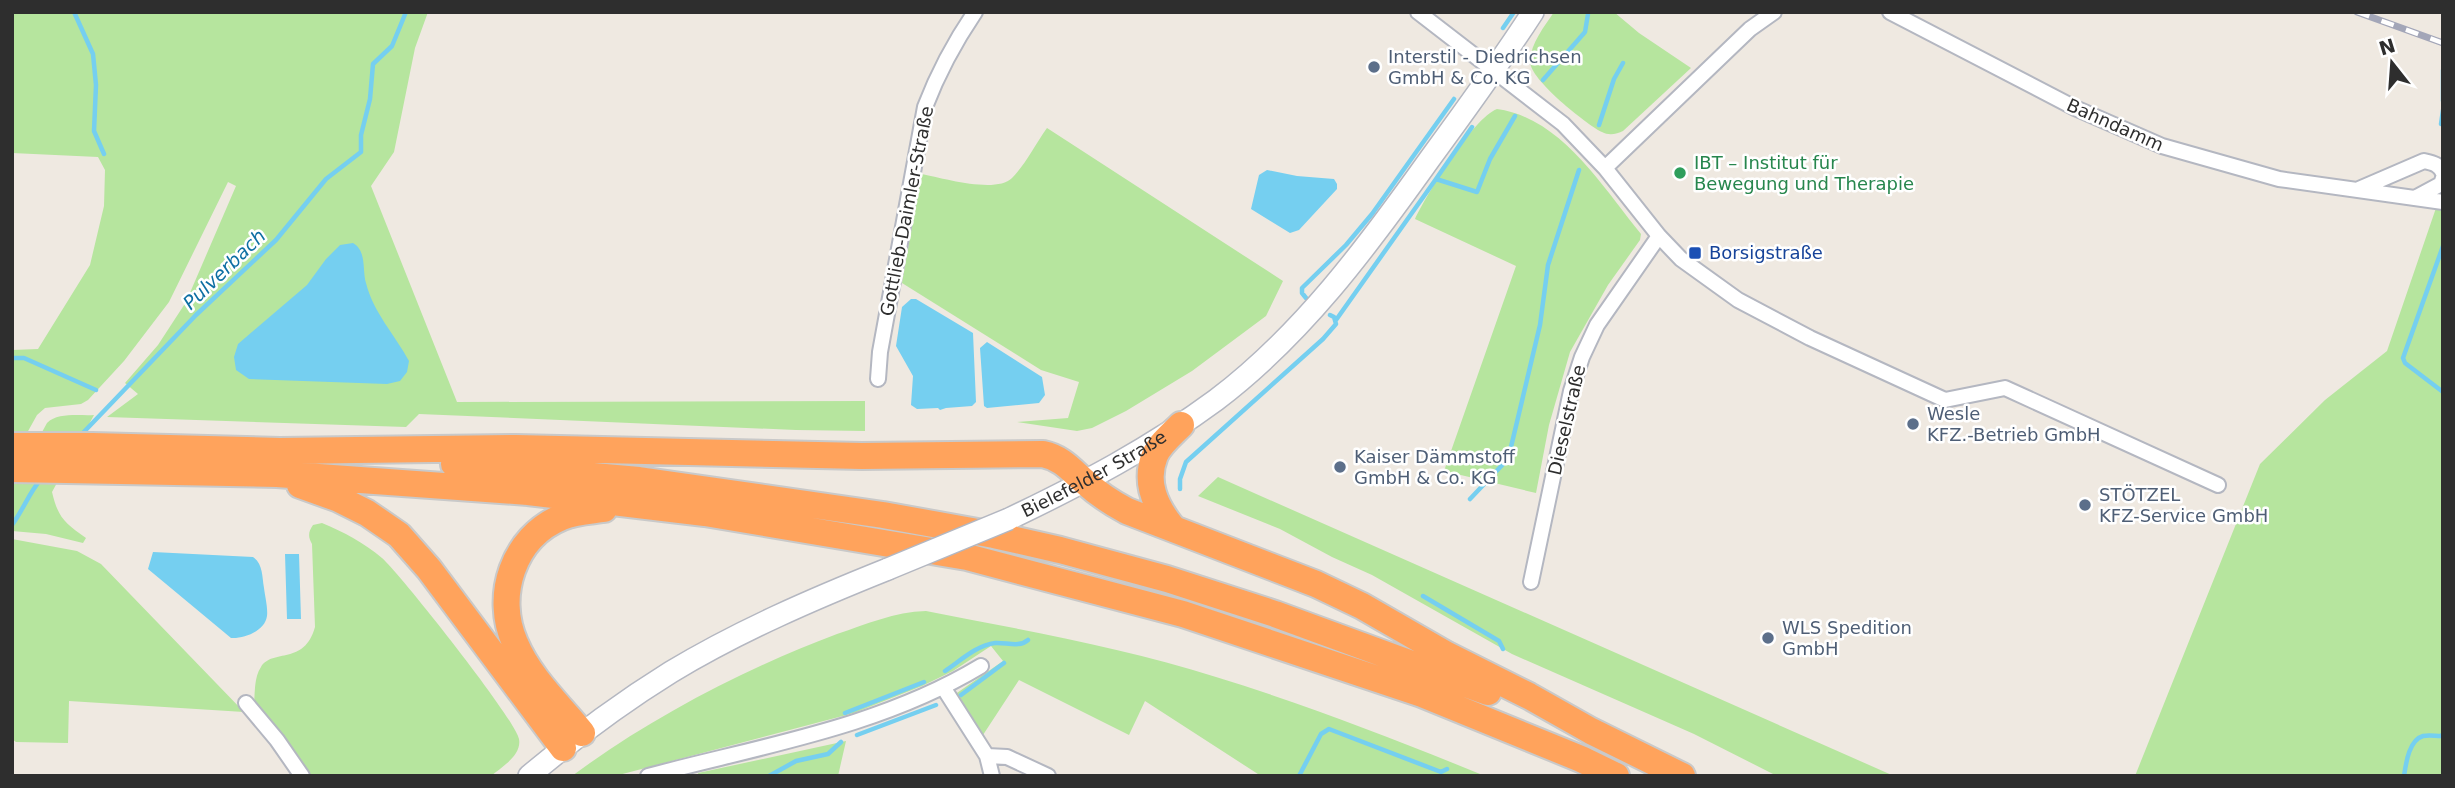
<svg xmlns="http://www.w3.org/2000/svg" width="2455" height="788" font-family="'DejaVu Sans',sans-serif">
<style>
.green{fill:#b6e59e}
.water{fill:#75cff0}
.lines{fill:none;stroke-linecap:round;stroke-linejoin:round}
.stream{stroke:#75cff0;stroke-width:4.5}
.street-casing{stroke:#b4b7c1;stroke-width:18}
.secondary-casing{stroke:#b4b7c1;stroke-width:24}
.highway-casing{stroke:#c9c9c9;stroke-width:30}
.street{stroke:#fff;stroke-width:14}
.secondary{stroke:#fff;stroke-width:21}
.highway{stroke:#ffa35c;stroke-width:26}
.rail-casing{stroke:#a3a6b8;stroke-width:7}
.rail{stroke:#fff;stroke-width:4.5;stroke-dasharray:13;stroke-linecap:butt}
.secondary-bridge-casing{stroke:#b4b7c1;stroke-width:24;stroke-linecap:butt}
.secondary-bridge{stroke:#fff;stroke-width:21}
.service-dot{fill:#5c6f8a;stroke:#fff;stroke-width:2.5}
.leisure-dot{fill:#2e9e5b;stroke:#fff;stroke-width:2.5}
.transit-dot{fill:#1a4fb4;stroke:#fff;stroke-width:2.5}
.labels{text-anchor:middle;stroke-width:5;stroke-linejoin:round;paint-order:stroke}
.service-label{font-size:18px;fill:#4e5e75;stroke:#fff;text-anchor:start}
.street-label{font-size:18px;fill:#2e2e2e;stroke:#fff}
.leisure-label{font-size:18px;fill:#27864d;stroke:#fff;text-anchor:start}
.transit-label{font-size:18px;fill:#164399;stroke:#fff;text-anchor:start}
.water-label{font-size:19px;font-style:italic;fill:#0d6fa3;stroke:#fff}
</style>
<rect width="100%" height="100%" fill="#efe9e1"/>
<path class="green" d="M 12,12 L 428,12 L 415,48 L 394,152 L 371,186 L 457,402 L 865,401 L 865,431 L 796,430 L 419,414 L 406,427 L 107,417 L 138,394 L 125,383 L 158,345 L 186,302 L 236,186 L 228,182 L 169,302 L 124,361 L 88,400 L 81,404 L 45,408 L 37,415 L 12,460 L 12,350 L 38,349 L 90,265 L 104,206 L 105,170 L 98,157 L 12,153 Z
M 1554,12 L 1614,12 L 1639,33 L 1691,68 L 1623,131 C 1617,134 1609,136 1602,132 C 1586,124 1529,79 1530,61 C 1531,43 1544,27 1554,12 Z
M 1497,109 C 1562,118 1603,188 1641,234 L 1640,240 L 1608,285 L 1570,352 L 1549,425 L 1536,493 L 1444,471 L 1516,266 L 1415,219 C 1427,194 1473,118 1497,109 Z
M 1047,128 L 1283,281 L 1266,316 L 1192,371 L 1126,411 L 1092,428 L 1077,431 L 1017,422 L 1068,418 L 1079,382 L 1041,370 L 902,283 L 921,174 C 943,178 996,194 1012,178 C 1026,164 1036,143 1047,128 Z
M 2436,208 L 2443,209 L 2443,776 L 2135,776 L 2260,464 L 2325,400 L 2387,351 Z
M 94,415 L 52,492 C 58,518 65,523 86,538 L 83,543 L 46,534 L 12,531 L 12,487 L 47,423 C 58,412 80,416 94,415 Z
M 1218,477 L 1894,776 L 1777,776 L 1694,734 L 1512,654 L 1372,575 L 1332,557 L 1280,529 L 1198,496 Z
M 322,523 C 344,532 364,543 382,558 C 401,575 516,720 519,739 C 522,755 502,767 491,776 L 309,776 L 254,705 C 255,693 254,677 261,667 C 273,648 304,666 315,627 L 312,544 C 308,537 308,532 313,525 Z
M 12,539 L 77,551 L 101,564 L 244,712 L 69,701 L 68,743 L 16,742 L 12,739 Z
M 926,611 C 1023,630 1121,647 1216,677 C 1307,705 1397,740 1485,776 L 1261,776 L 1145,701 L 1129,735 L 1019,680 L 981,738 L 954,695 L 1003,661 L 991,646 L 953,671 L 922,686 L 854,713 L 615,776 L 572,776 C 650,718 746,668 837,634 C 867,624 894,612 926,611 Z
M 846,741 L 838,776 L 699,776 L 698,773 Z"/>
<path class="water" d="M 1267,170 L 1297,176 L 1334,179 L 1337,184 L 1337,189 L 1299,230 L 1290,233 L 1251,209 L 1259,175 Z
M 353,243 C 367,251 362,270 366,283 C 373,312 395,335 409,361 L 407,372 L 400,381 L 387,384 L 249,379 L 236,370 L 234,357 L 238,344 L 307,285 L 326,259 L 340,245 Z
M 911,299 L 916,299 L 973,333 L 976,402 L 972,406 L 946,408 L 940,410 L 938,408 L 917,409 L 911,405 L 913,376 L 896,346 L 902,307 Z
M 987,342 L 1042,377 L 1045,395 L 1039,403 L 987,408 L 984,406 L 980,348 Z
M 153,552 L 253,557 C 263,564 262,576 264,588 C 265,596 268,608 267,616 C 265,631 244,639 231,638 L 148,569 Z
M 285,554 L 299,554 L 301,619 L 287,619 Z"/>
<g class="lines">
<path class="stream" d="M 74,12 L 93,54 L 96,85 L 94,131 L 104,154
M 1503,28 L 1514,12
M 2443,70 L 2443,101
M 1543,80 L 1585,32 L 1588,14
M 2441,124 L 2443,110
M 1599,125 L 1614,79 L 1623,63
M 1436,179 L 1472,127
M 2443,246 L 2403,358 L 2405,363 L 2443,392
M 1306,298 L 1302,293 L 1302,288 L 1346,245 L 1372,214 L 1454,99
M 1336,320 L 1436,179 L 1477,192 L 1490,159 L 1515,116
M 12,358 L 24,358 L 96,390
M 80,436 L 196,315 L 276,240 L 326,179 L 361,152 L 361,135 L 370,99 L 373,64 L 392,46 L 406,12
M 1180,489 L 1180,479 L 1186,462 L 1323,339 L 1336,324 L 1334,317 L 1330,315
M 1470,499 L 1506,461 L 1511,447 L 1540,325 L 1548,265 L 1579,170
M 12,525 C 23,510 29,493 41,479
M 1423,596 L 1499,641 L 1503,649
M 945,671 C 960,661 977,645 995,643 C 1006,642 1019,648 1028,640
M 961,695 L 1004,663
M 845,713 L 924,682
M 857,735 L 936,705
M 769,776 L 796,761 L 828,754 L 841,742
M 1299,776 L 1321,734 L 1329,729 L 1441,772 L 1447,769
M 2404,776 C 2406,763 2409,740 2423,736 C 2429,735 2435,736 2441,736 L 2443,734"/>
<g class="street-casing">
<path id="street" d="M 1418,12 L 1563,124 L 1605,168 L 1659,236 L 1681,259 L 1738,300 L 1810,338 L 1945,400 L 2005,388 L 2218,485
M 1890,12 L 2075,108 L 2162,146 L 2279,179 L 2443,202
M 1605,168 L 1750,29 L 1774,12
M 2359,189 L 2424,161 C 2433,163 2439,164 2443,173
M 2415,198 L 2441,184 L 2443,178
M 878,379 L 880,352 L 925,107 C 938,73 954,43 975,12
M 1531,582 L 1571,391 L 1582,357 L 1597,325 L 1659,236
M 943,687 L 987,756 L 992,776
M 246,703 L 277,740 L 302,776
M 987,756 L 1007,757 L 1048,776
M 648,776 C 761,746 880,727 981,666"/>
</g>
<g class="secondary-casing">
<g id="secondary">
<path id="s1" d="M 1009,519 C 1082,484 1151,448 1216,400 C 1302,335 1367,247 1429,160 C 1465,111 1500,63 1533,12"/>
<path d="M 529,776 C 574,738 621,703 671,672 C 739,631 813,599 888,569"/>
</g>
</g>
<g class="highway-casing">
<path id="highway" d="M 12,446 L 92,446 L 280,451 L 516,448 L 862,456 L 1043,454 C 1062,458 1071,470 1085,482 C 1098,494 1112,503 1127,511 L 1316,584 L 1362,606 L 1447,655 L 1529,696 L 1591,731 L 1682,776
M 454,464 L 639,480 L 883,515 L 994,535 L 1060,550 L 1167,579 L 1275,614 L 1488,692
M 12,469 L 277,474 L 528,492 L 705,513 L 967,557 L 1183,614 L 1422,694 L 1581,759 L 1616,776
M 300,485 L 339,499 L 367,513 L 399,535 L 429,569 L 563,748
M 1172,527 C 1155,506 1144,482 1155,455 C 1160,444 1172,434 1181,425
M 582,733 C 559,705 529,677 515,643 C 494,596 513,537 562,517 C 576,511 590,511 604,509"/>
</g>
<use href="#street" class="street"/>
<use href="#secondary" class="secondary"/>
<use href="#highway" class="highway"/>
<g class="rail-casing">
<path id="rail" d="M 2357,12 L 2443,43"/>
</g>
<use href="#rail" class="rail"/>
<g class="secondary-bridge-casing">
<path id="secondary-bridge" d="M 888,569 L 1009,519"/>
</g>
<use href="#secondary-bridge" class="secondary-bridge"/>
</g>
<g class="service-dot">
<circle cx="1374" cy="67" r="7"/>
<circle cx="1913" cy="424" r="7"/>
<circle cx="1340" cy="467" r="7"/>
<circle cx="2085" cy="505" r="7"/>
<circle cx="1768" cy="638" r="7"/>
</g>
<circle class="leisure-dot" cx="1680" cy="173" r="7"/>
<rect class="transit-dot" x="1688" y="246" width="14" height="14" rx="3.5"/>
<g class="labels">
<g class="service-label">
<text x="1388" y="63">Interstil - Diedrichsen<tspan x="1388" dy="21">GmbH &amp; Co. KG</tspan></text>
<text x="1927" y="420">Wesle<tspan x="1927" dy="21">KFZ.-Betrieb GmbH</tspan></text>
<text x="1354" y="463">Kaiser Dämmstoff<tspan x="1354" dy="21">GmbH &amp; Co. KG</tspan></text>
<text x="2099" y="501">STÖTZEL<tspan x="2099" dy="21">KFZ-Service GmbH</tspan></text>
<text x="1782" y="634">WLS Spedition<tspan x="1782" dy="21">GmbH</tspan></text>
</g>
<g class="street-label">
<text transform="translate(2115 125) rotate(24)" y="6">Bahndamm</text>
<text transform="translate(907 211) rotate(-79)" y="6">Gottlieb-Daimler-Straße</text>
<text transform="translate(1567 420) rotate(-77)" y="6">Dieselstraße</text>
<text dy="6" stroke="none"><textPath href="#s1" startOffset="96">Bielefelder Straße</textPath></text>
</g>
<g class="leisure-label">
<text x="1694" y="169">IBT – Institut für<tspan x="1694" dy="21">Bewegung und Therapie</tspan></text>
</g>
<g class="transit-label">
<text x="1709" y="259">Borsigstraße</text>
</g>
<g class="water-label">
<text transform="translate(224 269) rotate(-44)" y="7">Pulverbach</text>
</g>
</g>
<rect width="2455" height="788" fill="none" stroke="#2e2e2e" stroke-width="28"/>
<g transform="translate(2392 63) rotate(343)" stroke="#ffffff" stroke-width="5" paint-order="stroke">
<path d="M0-5L12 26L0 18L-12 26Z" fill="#2e2e2e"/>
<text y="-10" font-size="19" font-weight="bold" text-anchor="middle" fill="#2e2e2e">N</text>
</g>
</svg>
